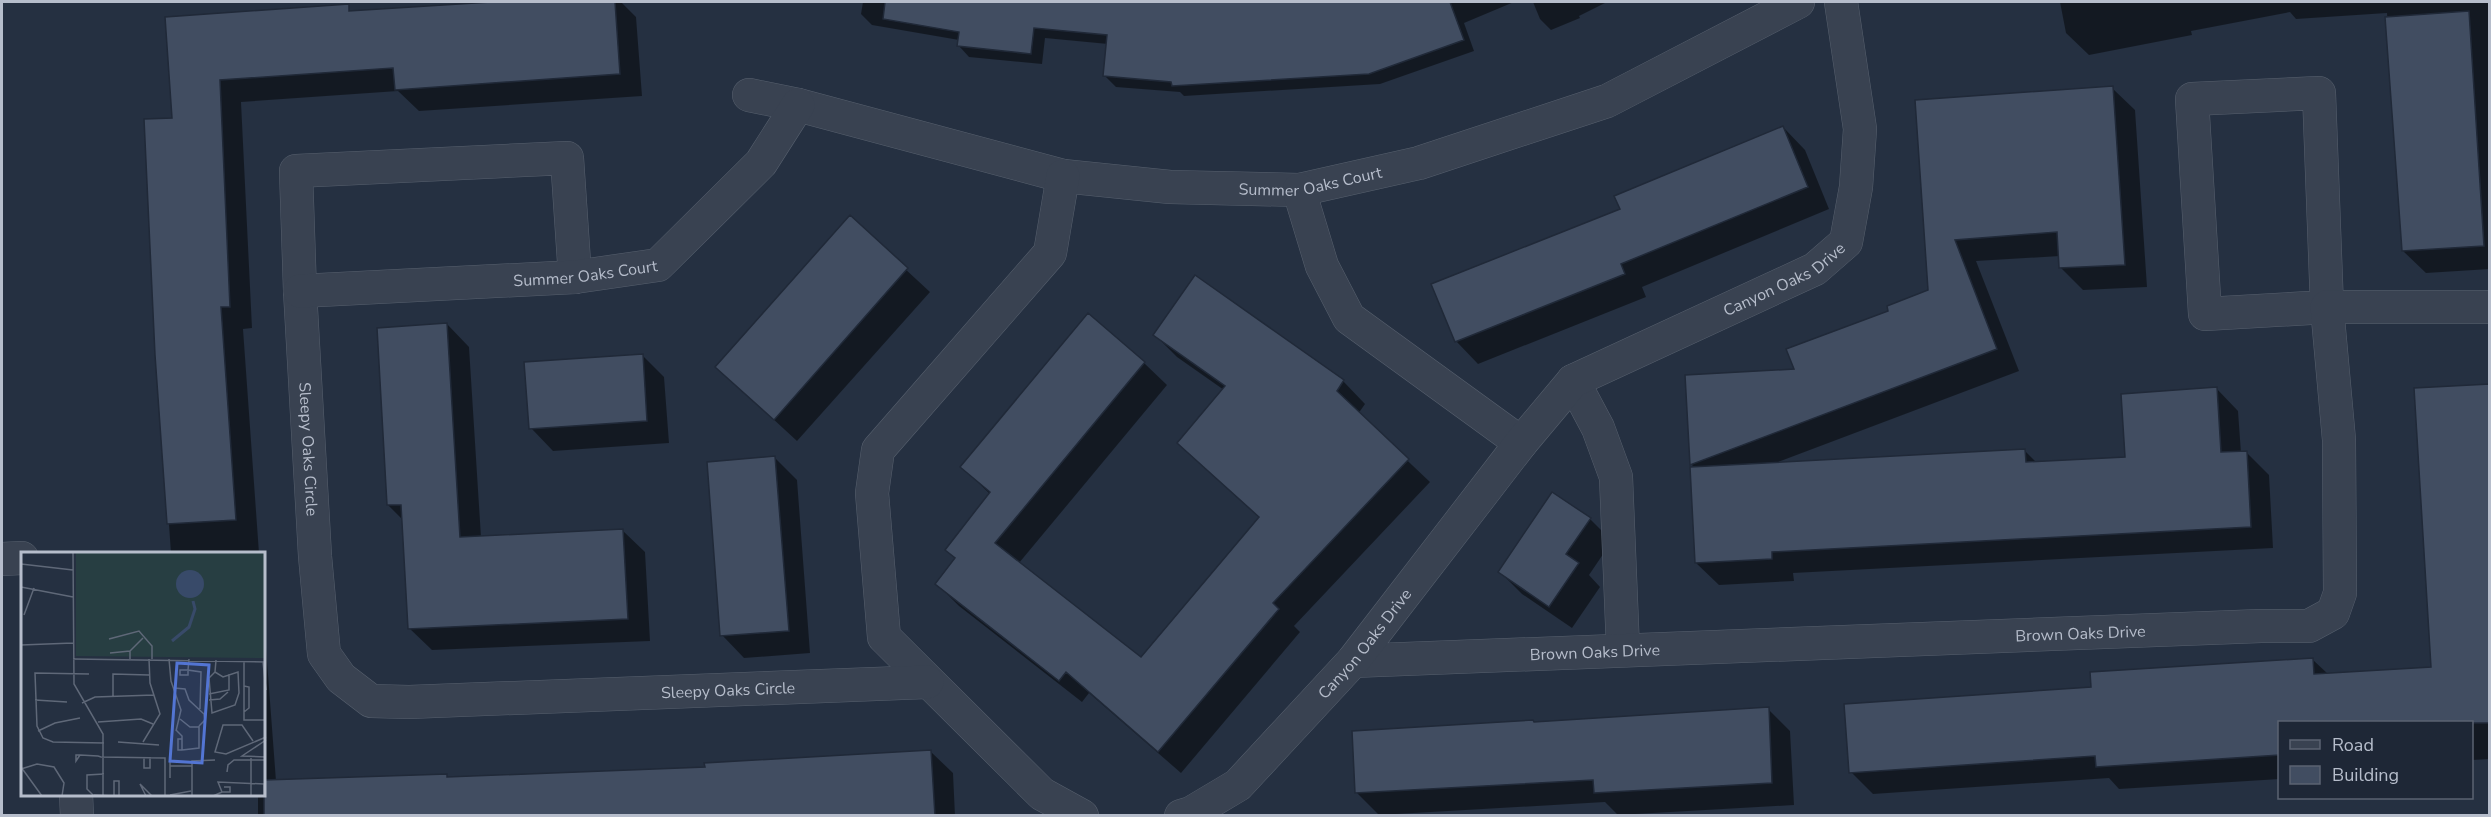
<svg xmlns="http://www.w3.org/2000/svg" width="2491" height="817" font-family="'Nunito Sans',sans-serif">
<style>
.shadow{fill:#0007}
.building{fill:#414d61;stroke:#202938;stroke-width:1.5}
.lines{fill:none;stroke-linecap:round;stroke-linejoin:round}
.minor-casing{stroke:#57606e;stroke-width:34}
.minor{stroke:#394251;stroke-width:33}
.labels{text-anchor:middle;stroke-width:6;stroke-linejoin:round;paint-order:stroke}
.street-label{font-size:16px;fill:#b6bdcb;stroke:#1e2736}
.inset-river{fill:none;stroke:#384a69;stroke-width:3}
.inset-road{fill:none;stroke:#5f6878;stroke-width:1.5}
.view{fill:#5375d3;fill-opacity:0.15;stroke:#5375d3;stroke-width:3}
.inset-edge{fill:none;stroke:#b6bdcb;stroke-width:3}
</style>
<rect width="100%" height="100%" fill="#253041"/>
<path class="shadow" d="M 513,2 L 621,2 L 636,17 L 642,96 L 419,111 L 398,91 L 241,102 L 252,328 L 243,329 L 259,553 L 171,553 L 157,355 L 174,119 L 167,19 L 345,13 Z
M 863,2 L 1514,2 L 1464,23 L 1474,51 L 1380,84 L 1184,96 L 1180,92 L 1116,87 L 1105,76 L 1108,44 L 1045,38 L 1042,64 L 969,57 L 959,46 L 959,40 L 872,25 L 861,14 Z
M 1533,2 L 1607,2 L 1579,16 L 1580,18 L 1551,30 L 1540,19 Z
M 2060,2 L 2488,2 L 2490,269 L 2426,273 L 2403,251 L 2387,13 L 2296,19 L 2290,12 L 2191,31 L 2192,35 L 2089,55 L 2066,33 Z
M 2112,88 L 2135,110 L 2147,287 L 2083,290 L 2061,268 L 2060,256 L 1976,261 L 2019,371 L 1773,464 L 2025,451 L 2037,463 L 2127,459 L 2216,388 L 2238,411 L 2241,453 L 2247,453 L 2269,475 L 2273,548 L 1793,573 L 1794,581 L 1719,585 L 1696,563 L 1696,469 L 1691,464 L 1796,370 L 1890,311 L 1930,291 L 1917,102 Z
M 1783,127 L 1805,150 L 1829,209 L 1642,287 L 1646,297 L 1478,364 L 1456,341 Z
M 850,218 L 930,292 L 797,441 L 717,367 Z
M 1195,277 L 1343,381 L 1365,404 L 1358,414 L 1430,482 L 1294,626 L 1300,632 L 1181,773 L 1089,693 L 1082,702 L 959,606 L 937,584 L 956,559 L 947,550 L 990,494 L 962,467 L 1144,363 L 1167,385 L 1019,563 L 1142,659 L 1260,518 L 1224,390 L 1177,357 L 1155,335 Z
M 447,324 L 469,347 L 481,537 L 622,530 L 645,552 L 650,641 L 432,650 L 409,628 L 403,520 L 388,505 Z
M 642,355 L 664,377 L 669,443 L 553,451 L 531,428 Z
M 2490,386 L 2490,759 L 2472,760 L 2472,722 L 2280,722 L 2280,779 L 2119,789 L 2109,778 L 1873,794 L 1851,772 L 2093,688 L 2312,659 L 2328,674 L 2432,668 Z
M 775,458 L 797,480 L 810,653 L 744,658 L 722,635 Z
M 1590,519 L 1612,541 L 1589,575 L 1600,587 L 1572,628 L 1522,594 L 1500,572 Z
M 264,621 L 276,781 L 446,776 L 449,778 L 706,769 L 930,751 L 953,773 L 955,816 L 258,816 L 258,794 L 264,794 Z
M 1768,709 L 1790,731 L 1794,805 L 1618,815 L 1605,802 L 1379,815 L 1357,793 L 1535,724 Z"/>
<path class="building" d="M 491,2 L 615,2 L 620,74 L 395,90 L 393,68 L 220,80 L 230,307 L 221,307 L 236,520 L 167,524 L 155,355 L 144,119 L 172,118 L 165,17 L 349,4 L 349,11 Z
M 885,2 L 1450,2 L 1464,40 L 1369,74 L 1172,86 L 1171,82 L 1103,76 L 1107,35 L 1034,28 L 1031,54 L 957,46 L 959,32 L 883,19 Z
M 2469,11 L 2484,246 L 2402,251 L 2385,17 Z
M 2113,86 L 2125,265 L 2059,268 L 2057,232 L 1955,240 L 1997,349 L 1690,465 L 1685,375 L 1794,369 L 1786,349 L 1888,311 L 1887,306 L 1928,290 L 1915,100 Z
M 1783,126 L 1808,187 L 1621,264 L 1625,274 L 1455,342 L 1431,284 L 1620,209 L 1614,196 Z
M 850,215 L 908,268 L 774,420 L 715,367 Z
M 1195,275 L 1344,380 L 1337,391 L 1409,459 L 1273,603 L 1279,609 L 1158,752 L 1066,672 L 1059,681 L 935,584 L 955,558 L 945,550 L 990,492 L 960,467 L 1088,313 L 1145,362 L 995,543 L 1141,657 L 1259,517 L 1177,443 L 1225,386 L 1153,335 Z
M 447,323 L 460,537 L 623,529 L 628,619 L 408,629 L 401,505 L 387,505 L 377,328 Z
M 643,354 L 647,421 L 529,429 L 524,362 Z
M 2490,384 L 2490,723 L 2280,723 L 2280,755 L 2096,767 L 2095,756 L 1849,773 L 1844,704 L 2091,687 L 2090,672 L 2313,658 L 2314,674 L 2431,667 L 2414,388 Z
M 2217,387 L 2221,452 L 2247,451 L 2251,527 L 1772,552 L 1772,559 L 1695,563 L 1690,467 L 2025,449 L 2026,462 L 2125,457 L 2121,394 Z
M 775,456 L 789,631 L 720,636 L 707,462 Z
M 1552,492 L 1591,518 L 1566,554 L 1579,563 L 1549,607 L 1498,572 Z
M 1769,707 L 1772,783 L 1594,793 L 1593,780 L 1355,793 L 1352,731 L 1533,720 L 1534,722 Z
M 931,750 L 935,816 L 264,816 L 264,780 L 447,774 L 447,777 L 705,767 L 704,763 Z"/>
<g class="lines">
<g class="minor-casing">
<g id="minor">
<path d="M 2319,93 L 2327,307 L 2205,314 L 2192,99 Z"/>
<path id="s1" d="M 749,95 L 798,105 L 1063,176 L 1170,187 L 1299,190 L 1419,163 L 1607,101 L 1798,2"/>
<path d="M 1063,176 L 1050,253 L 878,450 L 872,493 L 884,637 L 1042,794 L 1082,816"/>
<path d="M 1299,190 L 1322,266 L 1349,318 L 1521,443"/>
<path id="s2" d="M 575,277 L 567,158 L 296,171 L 300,291 L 315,556 L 324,654 L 341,678 L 371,701 L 409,702 L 927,682"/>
<path id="s3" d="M 300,291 L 575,277 L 658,265 L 761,163 L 798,105"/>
<path d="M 1573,381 L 1598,428 L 1616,477 L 1623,649"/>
<path d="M 2,559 L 22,558"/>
<path id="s4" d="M 1353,661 L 2261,626 L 2309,626 L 2333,613 L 2340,593 L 2339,440 L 2327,307 L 2490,307"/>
<path d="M 76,794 L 77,816"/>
<path id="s5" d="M 1181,816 L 1191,813 L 1238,785 L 1353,661 L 1521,443 L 1573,381 L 1815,269 L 1846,242 L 1856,187 L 1860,129 L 1841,2"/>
</g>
</g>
<use href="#minor" class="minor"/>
</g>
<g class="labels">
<g class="street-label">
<text dy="6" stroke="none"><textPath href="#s1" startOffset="573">Summer Oaks Court</textPath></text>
<text dy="6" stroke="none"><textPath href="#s3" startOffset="286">Summer Oaks Court</textPath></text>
<text dy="6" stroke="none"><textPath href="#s5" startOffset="825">Canyon Oaks Drive</textPath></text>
<text dy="6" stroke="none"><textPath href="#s2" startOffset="669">Sleepy Oaks Circle</textPath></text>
<text dy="6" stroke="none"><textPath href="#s4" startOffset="728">Brown Oaks Drive</textPath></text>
<text dy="6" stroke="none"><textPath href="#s5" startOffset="255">Canyon Oaks Drive</textPath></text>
<text dy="6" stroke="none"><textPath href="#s4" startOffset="242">Brown Oaks Drive</textPath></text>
<text dy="6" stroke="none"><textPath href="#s2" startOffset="1299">Sleepy Oaks Circle</textPath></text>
</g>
</g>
<g transform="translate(21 552)">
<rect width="244" height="244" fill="#253041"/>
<path d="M 55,0 L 244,0 L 244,106 L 55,104 Z" fill="#273e42"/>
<path d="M155 32a14 14 0 1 1 28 0a14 14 0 1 1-28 0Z" fill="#384a69"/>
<path class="inset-river" d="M 151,89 L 168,75 L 174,57 L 172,49"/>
<path class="inset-road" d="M 52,0 L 53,132 L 82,182 L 82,244M 0,12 L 52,18M 0,35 L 52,45M 3,63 L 13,36M 88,87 L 118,79 L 131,94 L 131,107M 0,93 L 52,91M 89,101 L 109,99M 52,107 L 245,110M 109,107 L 109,99 L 122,86M 148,107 L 150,129 L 160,158 L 155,179M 168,107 L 167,118 L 180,120 L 179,157M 223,109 L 223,168 L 245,168M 242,110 L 245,138M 159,118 L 167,118 L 167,123 L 159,123 ZM 194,120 L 202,125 L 217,120 L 218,141 L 214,153 L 191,161 L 188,126 L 194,120 L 195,108M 68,122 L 14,121 L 16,174 L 22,186 L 32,190 L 83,191M 223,134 L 228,135 L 228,156 L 223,160M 153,136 L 164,137 L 168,148 L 183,162 L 184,168 L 178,174M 188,142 L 208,138 L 208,122M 92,145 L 92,122 L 128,123M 14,148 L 46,150M 188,148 L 199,147 L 207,140M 61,151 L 74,145 L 133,143M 159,167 L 169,175 L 178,175M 77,170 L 120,167 L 132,172M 155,178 L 161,184 L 161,198M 17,179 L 34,171 L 59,166M 245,188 L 221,204 L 245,205M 232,189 L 221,173 L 202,173 L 194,200 L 205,202 L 245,185M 97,190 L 138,193M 122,190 L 139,162 L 129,131 L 128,107M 161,198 L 178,196 L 178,174M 161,198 L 157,198 L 157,187 L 161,187M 59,203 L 55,209 L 55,203 L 59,203 L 77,204 L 80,205 L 144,206 L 144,244M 149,205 L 149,226M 123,206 L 123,216 L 129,216 L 129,205M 149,214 L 171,214M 0,215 L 21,244M 0,217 L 16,212 L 33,215 L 43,231 L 41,244M 206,220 L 207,213 L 213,208 L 245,208M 201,240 L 209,240 L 209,235 L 203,235M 73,243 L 93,244M 149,243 L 170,239M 73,244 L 66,237 L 66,223 L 83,222M 93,244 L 93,229 L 98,229 L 98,244M 125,244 L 119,232 L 131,244M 171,244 L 171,209 L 194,208M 192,244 L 201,240 L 197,230 L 243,232 L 243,244M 230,244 L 230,206"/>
<path class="view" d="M 156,111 L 188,113 L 181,211 L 149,209 Z"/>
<rect width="244" height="244" class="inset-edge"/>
</g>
<rect width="2491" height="817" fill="none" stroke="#b6bdcb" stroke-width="6"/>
<rect x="2278" y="721" width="195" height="78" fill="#1e2736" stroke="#5b6372" stroke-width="1.5"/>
<rect x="2290" y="740" width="30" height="9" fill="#394251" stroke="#5b6372" stroke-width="1.5"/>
<text x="2332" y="751" font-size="18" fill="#b6bdcb">Road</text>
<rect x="2290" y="766" width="30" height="18" fill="#414d61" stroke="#5b6372" stroke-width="1.5"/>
<text x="2332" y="781" font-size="18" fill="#b6bdcb">Building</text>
</svg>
